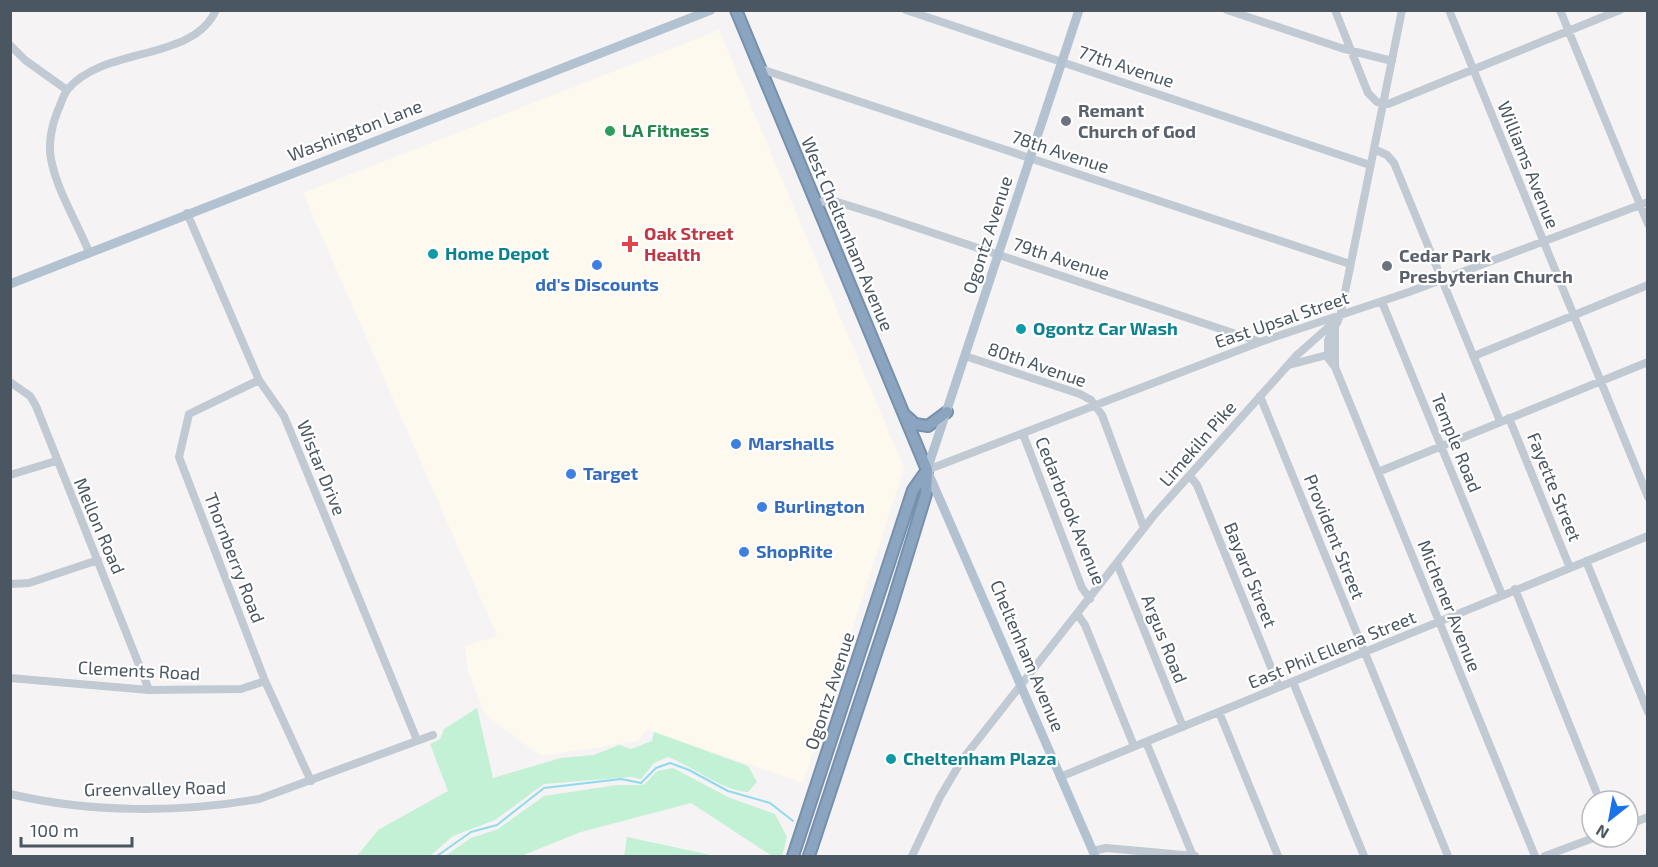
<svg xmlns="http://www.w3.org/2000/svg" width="1658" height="867" font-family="'Exo 2',sans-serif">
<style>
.commercial{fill:#fdf9ef}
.green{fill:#c3f1d5}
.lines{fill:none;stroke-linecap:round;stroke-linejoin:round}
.stream{stroke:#90daee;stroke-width:2}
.highway-casing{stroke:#7690ad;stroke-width:14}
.minor{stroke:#c1cad2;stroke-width:8}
.major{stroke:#b3c2d1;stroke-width:9}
.highway{stroke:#8ba5c1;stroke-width:10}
.worship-dot{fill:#6b7280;stroke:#fff;stroke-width:2}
.leisure-dot{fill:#2e9e5b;stroke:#fff;stroke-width:2}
.health-dot{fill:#e0444e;stroke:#fff;stroke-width:2}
.culture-dot{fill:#0f9aa8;stroke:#fff;stroke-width:2}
.shop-dot{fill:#3f7fe0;stroke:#fff;stroke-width:2}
.labels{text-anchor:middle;stroke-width:4.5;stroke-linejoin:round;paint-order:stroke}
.street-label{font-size:18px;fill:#4a5661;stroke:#fff}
.worship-label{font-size:18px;font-weight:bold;fill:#5b616d;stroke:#fff;text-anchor:start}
.leisure-label{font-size:18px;font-weight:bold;fill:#27864d;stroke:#fff;text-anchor:start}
.health-label{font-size:18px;font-weight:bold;fill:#be3a42;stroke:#fff;text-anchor:start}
.culture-label{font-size:18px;font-weight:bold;fill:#0d838f;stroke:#fff;text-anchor:start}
.shop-label{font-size:18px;font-weight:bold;fill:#366cbe;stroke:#fff;text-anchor:start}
</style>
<rect width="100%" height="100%" fill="#f5f3f3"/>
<path class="commercial" d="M 719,30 L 904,468 L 803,783 L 647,729 L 638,741 L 541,756 L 486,716 L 468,672 L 465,646 L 497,636 L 303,193 Z"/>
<path class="green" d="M 477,708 L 493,778 L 561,758 L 594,755 L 619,745 L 631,749 L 652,741 L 654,732 L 748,766 L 757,782 L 748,792 C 721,790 694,767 668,757 L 654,763 L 641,779 L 631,777 L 544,784 L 495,820 L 453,836 L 430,856 L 357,856 L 378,830 L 448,791 L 430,744 L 440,739 L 444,729 Z
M 673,768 L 730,798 L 775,814 L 787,837 L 782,856 L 772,856 L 691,803 L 581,832 L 521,856 L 445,856 L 471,838 L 498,829 L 544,796 L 617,785 L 639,785 L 645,784 L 657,771 Z
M 627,837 L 715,856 L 624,856 Z"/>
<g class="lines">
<path class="stream" d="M 437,856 L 471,832 L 497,825 L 544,788 L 621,779 L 641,783 L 656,768 L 670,763 L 689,770 L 728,791 L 770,803 L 793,821"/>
<g class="highway-casing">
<path id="highway" d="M 736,10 L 927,470 L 926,494 L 891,608 L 809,856
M 905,415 L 915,424 L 928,426 L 947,412
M 793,856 L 913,490 L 927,470"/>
</g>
<path class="minor" d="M 906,10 L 1370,165
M 1227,10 L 1341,48 L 1392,61
M 1335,10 L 1368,93 L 1377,102 L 1388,104 L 1620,10
M 1449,10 L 1648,497
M 1560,10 L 1648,224
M 10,45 L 25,60 L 67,90
M 761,69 L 1350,264
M 1374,149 L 1387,155 L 1394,163 L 1500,421
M 816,203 L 831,200 L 876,214 L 1260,342
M 187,213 L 259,380 L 284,416 L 417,740
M 89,252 C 77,222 57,191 51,159 C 48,143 52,124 58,110 C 61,104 63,95 68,89 C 104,46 193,62 216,10
M 1382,302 L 1502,595
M 1338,321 L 1328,340 L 1328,358 L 1335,367 L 1535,856
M 1335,328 L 1335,367
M 965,356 L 1080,394 L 1091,400 L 1102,415 L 1144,528
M 1474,356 L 1648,285
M 1289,365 L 1327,355
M 259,380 L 189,414 L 179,457 L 265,681 L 311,781
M 10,382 L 30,396 L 36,406 L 149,690
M 1260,396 L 1448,856
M 1509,418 L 1570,568
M 1023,434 L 1082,588 L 1090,599
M 927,470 L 1260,342 L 1409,292 L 1648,202
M 1378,472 L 1648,362
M 10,475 L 56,461
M 1190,476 L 1197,485 L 1279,687
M 1586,561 L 1648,712
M 1117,563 L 1183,727
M 10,584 L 29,583 L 98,560
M 1515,589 L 1600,801
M 1078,615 L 1085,625 L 1134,746
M 10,678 L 149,690 L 241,689 L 265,681
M 1293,682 L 1364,856
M 1219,712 L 1278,856
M 1146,742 L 1193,856
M 1060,777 L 1648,536
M 10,794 C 90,813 179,813 259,799 L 433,735
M 1628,825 L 1648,817
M 1093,851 L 1106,848 L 1195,856
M 912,856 L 940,797 L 962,760 L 1155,514 L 1297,355 L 1340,317 L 1402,10
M 1545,856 L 1596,837"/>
<path class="major" d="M 1079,10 L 927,470 L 1095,856
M 10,284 L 711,10"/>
<use href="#highway" class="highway"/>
</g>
<g class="worship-dot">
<circle cx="1066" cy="121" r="6"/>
<circle cx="1387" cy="266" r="6"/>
</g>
<circle class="leisure-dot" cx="610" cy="131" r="6"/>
<path class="health-dot" d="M627 235h6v6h6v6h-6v6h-6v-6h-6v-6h6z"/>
<g class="culture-dot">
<circle cx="433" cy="254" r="6"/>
<circle cx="1021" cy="329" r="6"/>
<circle cx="891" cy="759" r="6"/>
</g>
<g class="shop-dot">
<circle cx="597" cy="265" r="6"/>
<circle cx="736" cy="444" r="6"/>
<circle cx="571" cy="474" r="6"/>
<circle cx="762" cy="507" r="6"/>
<circle cx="744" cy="552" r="6"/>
</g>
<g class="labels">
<g class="street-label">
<text transform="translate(1126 67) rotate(18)" y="6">77th Avenue</text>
<text transform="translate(355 131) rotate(-21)" y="6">Washington Lane</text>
<text transform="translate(1060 152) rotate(18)" y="6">78th Avenue</text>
<text transform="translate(1528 165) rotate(68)" y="6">Williams Avenue</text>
<text transform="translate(847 234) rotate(67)" y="6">West Cheltenham Avenue</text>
<text transform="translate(988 235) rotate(-72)" y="6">Ogontz Avenue</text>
<text transform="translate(1061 259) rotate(18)" y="6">79th Avenue</text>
<text transform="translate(1282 320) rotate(-19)" y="6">East Upsal Street</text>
<text transform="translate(1037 365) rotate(19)" y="6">80th Avenue</text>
<text transform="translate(1456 443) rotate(68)" y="6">Temple Road</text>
<text transform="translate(1198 444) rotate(-49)" y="6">Limekiln Pike</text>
<text transform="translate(321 468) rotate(68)" y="6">Wistar Drive</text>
<text transform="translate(1554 487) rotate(68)" y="6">Fayette Street</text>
<text transform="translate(1070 511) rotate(68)" y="6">Cedarbrook Avenue</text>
<text transform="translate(99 526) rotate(67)" y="6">Mellon Road</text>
<text transform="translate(1334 537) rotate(68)" y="6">Provident Street</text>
<text transform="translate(234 558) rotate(69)" y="6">Thornberry Road</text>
<text transform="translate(1250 575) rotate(68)" y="6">Bayard Street</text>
<text transform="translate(1449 606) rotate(68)" y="6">Michener Avenue</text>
<text transform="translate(1164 639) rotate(68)" y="6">Argus Road</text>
<text transform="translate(1332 650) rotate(-22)" y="6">East Phil Ellena Street</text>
<text transform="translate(1027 656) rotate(67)" y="6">Cheltenham Avenue</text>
<text transform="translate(139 671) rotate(3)" y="6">Clements Road</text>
<text transform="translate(830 691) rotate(-72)" y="6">Ogontz Avenue</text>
<text transform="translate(155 789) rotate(-1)" y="6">Greenvalley Road</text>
</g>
<g class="worship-label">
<text x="1078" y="117">Remant<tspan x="1078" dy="21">Church of God</tspan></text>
<text x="1399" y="262">Cedar Park<tspan x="1399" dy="21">Presbyterian Church</tspan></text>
</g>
<g class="leisure-label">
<text x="622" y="137">LA Fitness</text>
</g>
<g class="health-label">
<text x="644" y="240">Oak Street<tspan x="644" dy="21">Health</tspan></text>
</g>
<g class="culture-label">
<text x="445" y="260">Home Depot</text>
<text x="1033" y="335">Ogontz Car Wash</text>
<text x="903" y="765">Cheltenham Plaza</text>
</g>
<g class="shop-label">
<text x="597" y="291" text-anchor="middle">dd's Discounts</text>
<text x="748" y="450">Marshalls</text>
<text x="583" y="480">Target</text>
<text x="774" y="513">Burlington</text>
<text x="756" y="558">ShopRite</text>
</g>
</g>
<rect width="1658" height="867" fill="none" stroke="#4a5661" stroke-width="24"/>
<g transform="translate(1610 819) rotate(211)"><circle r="28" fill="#ffffff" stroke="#b7bbc0" stroke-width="1.5"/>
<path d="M0-4.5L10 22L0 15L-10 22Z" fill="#1a73e8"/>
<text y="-9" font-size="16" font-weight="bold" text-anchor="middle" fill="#4a5661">N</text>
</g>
<path d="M21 837v9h111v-9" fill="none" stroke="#4a5661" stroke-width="3"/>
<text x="30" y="837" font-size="18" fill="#4a5661" stroke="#ffffff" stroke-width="4.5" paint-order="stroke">100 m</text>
</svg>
